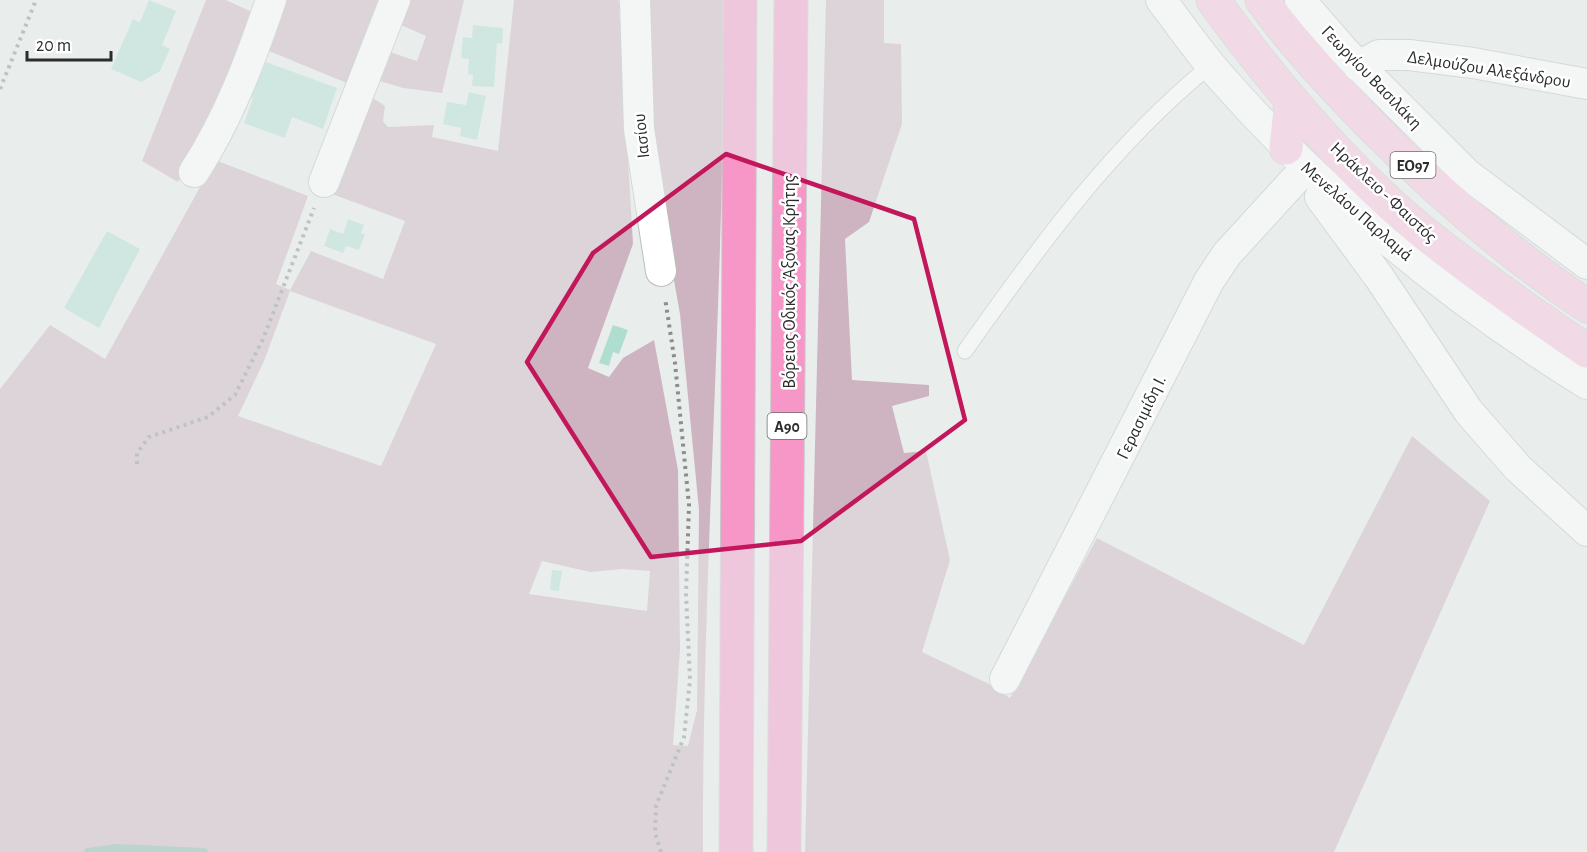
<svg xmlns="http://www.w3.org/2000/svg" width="1587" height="852" font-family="'Alegreya Sans',sans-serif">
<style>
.green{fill:#ceb4c0;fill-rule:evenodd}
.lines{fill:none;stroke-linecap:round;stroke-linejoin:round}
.stream{stroke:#86b4a8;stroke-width:8}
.building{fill:#afded1}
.service-casing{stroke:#bac0be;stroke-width:17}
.minor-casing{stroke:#bac0be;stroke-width:32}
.primary-casing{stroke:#c8c8c8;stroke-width:35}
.motorway-casing{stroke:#c8c8c8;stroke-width:35}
.path{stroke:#8b8e8d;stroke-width:4;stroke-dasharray:3 4.5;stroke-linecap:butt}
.service{stroke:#fff;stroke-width:15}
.minor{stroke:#fff;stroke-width:30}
.primary{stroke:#fac1dd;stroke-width:33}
.motorway{stroke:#f697c7;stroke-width:33}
.marked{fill:none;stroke:#c2185b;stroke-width:4.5;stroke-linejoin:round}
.labels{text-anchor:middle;stroke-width:5;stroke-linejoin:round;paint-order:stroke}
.shield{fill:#fff;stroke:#6b6c6b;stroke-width:1.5}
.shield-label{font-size:16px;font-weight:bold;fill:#2b2d2c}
.street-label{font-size:18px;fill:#2b2d2c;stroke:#fff}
</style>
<rect width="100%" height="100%" fill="#e9eeed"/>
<path class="green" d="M 206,0 L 226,0 L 258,15 L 211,125 L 178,182 L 142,161 Z
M 283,0 L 386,0 L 354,86 L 264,49 Z
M 402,0 L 464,0 L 442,93 L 403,88 L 373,79 L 384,50 L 417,61 L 426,36 L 394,22 Z
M 514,0 L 618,0 L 619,3 L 633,244 L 588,368 L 609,377 L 623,358 L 654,340 L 678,470 L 680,650 L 673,745 L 688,746 L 697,710 L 699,510 L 680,314 L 652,156 L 646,0 L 724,0 C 725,284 702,568 703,852 L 0,852 L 0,389 L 50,325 L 105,359 L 215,160 L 308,196 L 276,284 L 290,290 L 311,251 L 383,279 L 405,221 L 332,194 L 367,94 L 385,106 L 383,121 L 388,127 L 434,125 L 432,137 L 498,151 ZM 290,291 L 436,344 L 381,466 L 238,416 L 264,361 ZM 542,561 L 590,572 L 623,569 L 650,571 L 647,611 L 529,594 Z
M 826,0 L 884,0 L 884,43 L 901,44 L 902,124 L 869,222 L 845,239 L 852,380 L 929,385 L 929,396 L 892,406 L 904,453 L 926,451 L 950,560 L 922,652 L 987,683 L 1010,698 L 1097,538 L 1304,645 L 1412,436 L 1490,501 L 1334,852 L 805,852 Z"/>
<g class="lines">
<path class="stream" d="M 88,852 L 117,848 L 204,852"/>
</g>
<path class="building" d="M 149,0 L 176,11 L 162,45 L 170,49 L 160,71 L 141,82 L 111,69 L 133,19 L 140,22 Z
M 473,25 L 503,28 L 502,44 L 497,43 L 494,87 L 472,86 L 473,75 L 468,74 L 469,59 L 461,58 L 463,37 L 472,38 Z
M 266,62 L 337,88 L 323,129 L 292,117 L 285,138 L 244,123 L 253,98 L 247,96 L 254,77 L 259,79 Z
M 469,92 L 486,96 L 477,140 L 460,136 L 461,128 L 443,124 L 447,102 L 466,105 Z
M 348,219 L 364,225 L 361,233 L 365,234 L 359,250 L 346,246 L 343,253 L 324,246 L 330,229 L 343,234 Z
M 107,231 L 140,249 L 99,328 L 64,308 Z
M 613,325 L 628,330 L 619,354 L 613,352 L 609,366 L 599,363 Z
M 552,570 L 562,571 L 559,591 L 550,590 Z"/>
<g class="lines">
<g class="service-casing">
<path id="service" d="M 965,351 C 1037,249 1113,144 1211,65"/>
</g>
<g class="minor-casing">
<path id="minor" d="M 635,0 L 639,129 L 661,271
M 1161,0 C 1182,27 1202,57 1225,82 C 1330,200 1453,301 1587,384
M 1300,0 L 1346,53 L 1467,174 L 1587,264
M 1358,66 L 1379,55 L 1409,55 L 1473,63 L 1587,84
M 194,172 C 229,118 250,61 271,0
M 324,182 L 395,0
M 1320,197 L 1379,277 L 1469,412 L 1518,468 L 1587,531
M 1005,679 L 1209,281 L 1227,254 L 1302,172"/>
</g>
<g class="primary-casing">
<path id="primary" d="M 1213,0 C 1274,84 1343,167 1424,233 C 1477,275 1531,313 1587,351
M 1262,0 C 1295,46 1334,87 1373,127 C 1439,193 1509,254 1587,306
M 1286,148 L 1291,101"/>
</g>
<g class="motorway-casing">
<path id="motorway" d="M 736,852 L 740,0
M 784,852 L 791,0"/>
</g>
<path class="path" d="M 0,89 L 36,0
M 137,464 L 137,453 L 149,437 L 208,417 L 235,395 L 263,339 L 314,208
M 661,852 L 655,833 L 656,806 L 684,737 L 690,680 L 686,594 L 689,505 L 675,363 L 665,298"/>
<use href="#service" class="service"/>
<use href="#minor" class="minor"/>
<use href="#primary" class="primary"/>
<use href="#motorway" class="motorway"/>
</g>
<path d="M0 0H1587V852H0ZM 726,154 L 914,219 L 965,420 L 801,541 L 651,557 L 527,362 L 593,253 Z" fill="#e9eeed" fill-opacity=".55" fill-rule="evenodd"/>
<path class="marked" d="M 726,154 L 914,219 L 965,420 L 801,541 L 651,557 L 527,362 L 593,253 Z"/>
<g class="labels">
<g class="shield">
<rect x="1390.5" y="152" width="45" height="26" rx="4.5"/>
<rect x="767.5" y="413" width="39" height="26" rx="4.5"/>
</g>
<g class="shield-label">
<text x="1413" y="171">ΕΟ97</text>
<text x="787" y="432">Α90</text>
</g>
<g class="street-label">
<text transform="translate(1489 69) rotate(9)" y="6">Δελμούζου Αλεξάνδρου</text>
<text transform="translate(1372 77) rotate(46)" y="6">Γεωργίου Βασιλάκη</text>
<text transform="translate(641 136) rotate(-96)" y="6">Ιασίου</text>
<text transform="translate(1384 192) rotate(43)" y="6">Ηράκλειο - Φαιστός</text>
<text transform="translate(1357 211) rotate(41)" y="6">Μενελάου Παρλαμά</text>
<text transform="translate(789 282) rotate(-90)" y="6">Βόρειος Οδικός Άξονας Κρήτης</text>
<text transform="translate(1141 417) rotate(-64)" y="6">Γερασιμίδη Ι.</text>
</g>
</g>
<path d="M27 51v9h84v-9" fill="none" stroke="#2b2d2c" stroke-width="3"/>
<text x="36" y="51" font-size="18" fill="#2b2d2c" stroke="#ffffff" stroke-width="4.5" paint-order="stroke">20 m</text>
</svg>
